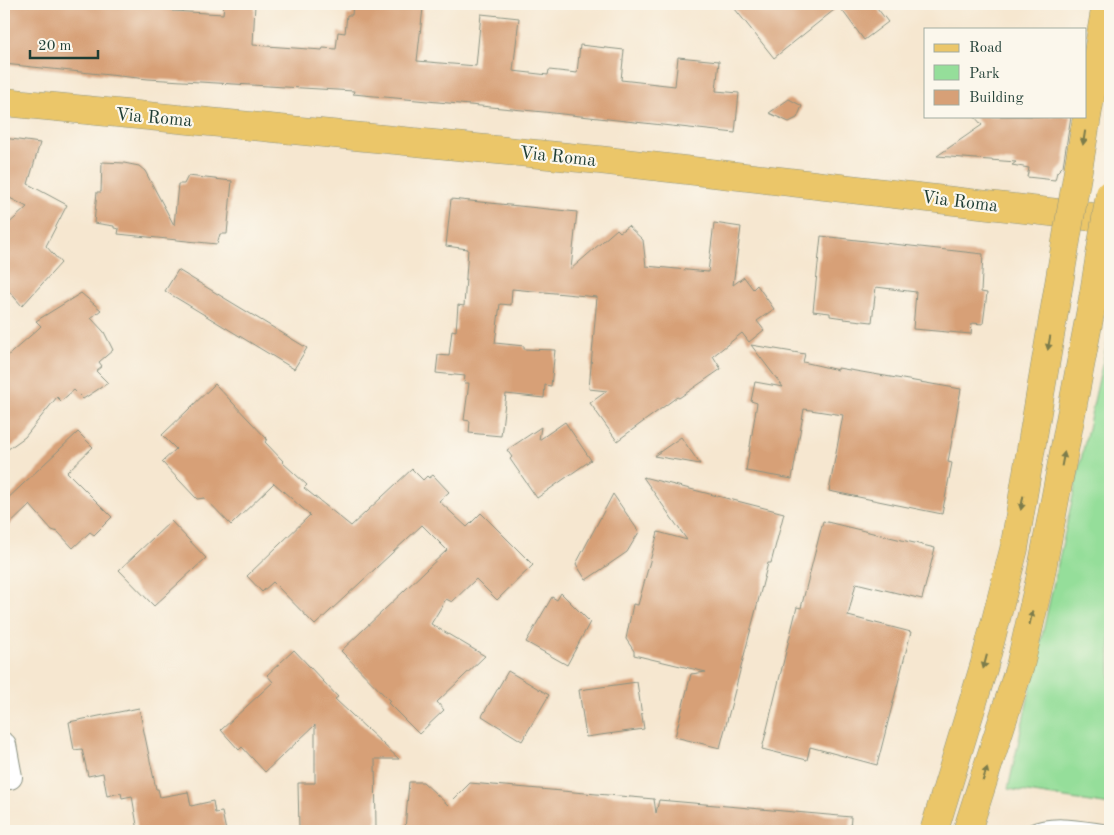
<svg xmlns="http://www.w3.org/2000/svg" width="1114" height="835" font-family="'Old Standard TT',serif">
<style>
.green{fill:#95de9a;stroke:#5a8e67}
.building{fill:#d7a077}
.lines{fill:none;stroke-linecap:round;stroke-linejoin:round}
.service-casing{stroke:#8a9282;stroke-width:14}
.minor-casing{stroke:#8a9282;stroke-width:26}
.primary-casing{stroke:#8a9282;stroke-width:29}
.trunk-casing{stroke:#8a9282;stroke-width:29}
.service{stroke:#fff;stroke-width:12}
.minor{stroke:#fff;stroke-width:24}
.primary{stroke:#ebc669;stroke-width:28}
.trunk{stroke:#ebc669;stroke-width:28}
.trunk-bridge-casing{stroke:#8a9282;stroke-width:29;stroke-linecap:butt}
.trunk-bridge{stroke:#ebc669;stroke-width:28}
.oneway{fill:#7b7b4c}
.labels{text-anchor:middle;stroke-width:4.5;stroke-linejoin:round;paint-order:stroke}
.street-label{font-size:18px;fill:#1f3d34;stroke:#fbf7ec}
</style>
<rect width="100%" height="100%" fill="#fbf7ec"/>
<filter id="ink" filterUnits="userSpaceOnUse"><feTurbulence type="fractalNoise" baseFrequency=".02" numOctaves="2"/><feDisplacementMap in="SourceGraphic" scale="10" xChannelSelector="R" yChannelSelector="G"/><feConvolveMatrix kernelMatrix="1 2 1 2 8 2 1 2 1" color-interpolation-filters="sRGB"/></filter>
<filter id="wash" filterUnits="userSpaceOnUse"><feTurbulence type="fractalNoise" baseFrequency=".0096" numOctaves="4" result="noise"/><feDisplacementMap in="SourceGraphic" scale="20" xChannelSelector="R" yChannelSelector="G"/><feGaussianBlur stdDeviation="1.12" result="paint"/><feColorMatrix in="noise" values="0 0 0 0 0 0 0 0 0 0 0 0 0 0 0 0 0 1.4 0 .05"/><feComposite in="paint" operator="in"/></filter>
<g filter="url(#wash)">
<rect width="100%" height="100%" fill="#f6e7d0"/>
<path class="green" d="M 1110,329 L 1110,805 L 1008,789 Z"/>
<g id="blocks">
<path class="building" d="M 4,4 L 175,4 L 172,11 L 223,14 L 224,4 L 255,4 L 253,45 L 322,50 L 323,48 L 336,49 L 338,32 L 345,33 L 347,15 L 352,15 L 353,4 L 378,4 L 423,8 L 417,61 L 476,66 L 481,14 L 519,18 L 513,71 L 548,75 L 549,70 L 577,73 L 580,45 L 624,50 L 621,80 L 675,86 L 678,57 L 719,61 L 716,91 L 739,93 L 735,133 L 544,112 L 353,94 L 354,91 L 148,79 L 4,64 Z
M 731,4 L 874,4 L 888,22 L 864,40 L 839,6 L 774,58 Z
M 789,99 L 802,106 L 797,118 L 789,122 L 769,113 Z
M 974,116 L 1071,116 L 1063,166 L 1057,172 L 1055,180 L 1027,177 L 1029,168 L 1012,165 L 1016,162 L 937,156 L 982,125 Z
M 4,138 L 40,143 L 28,184 L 67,205 L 46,246 L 61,263 L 22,306 L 8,290 L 4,289 L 4,228 L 27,207 L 4,195 Z
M 102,162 L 124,163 L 139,166 L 145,171 L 174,225 L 178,184 L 184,184 L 188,176 L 232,181 L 227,234 L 220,234 L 217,244 L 118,234 L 119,229 L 114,228 L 114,226 L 94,223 L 97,192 L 101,192 Z
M 451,199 L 577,212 L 571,269 L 617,229 L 620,232 L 628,226 L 643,240 L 646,266 L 708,272 L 714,223 L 741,227 L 733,285 L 744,277 L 753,289 L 757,285 L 774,309 L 757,321 L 764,330 L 749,342 L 742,333 L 713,356 L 721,369 L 679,398 L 677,397 L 617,441 L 590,403 L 607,391 L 589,389 L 597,297 L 512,289 L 511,305 L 500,304 L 495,343 L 524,346 L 524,349 L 555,350 L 551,386 L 545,385 L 544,398 L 506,394 L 501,436 L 469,433 L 470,421 L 464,420 L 469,383 L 464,383 L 465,376 L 436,373 L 438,355 L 449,356 L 452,330 L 456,331 L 458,305 L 464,306 L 468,249 L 446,246 Z
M 821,236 L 983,254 L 981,292 L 987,293 L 983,324 L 972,323 L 971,334 L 913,329 L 916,292 L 876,287 L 872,322 L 844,319 L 844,318 L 830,316 L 830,313 L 813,311 Z
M 178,270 L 307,348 L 294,369 L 165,291 Z
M 81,293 L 101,310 L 91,318 L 104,332 L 113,350 L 99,362 L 102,366 L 96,371 L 108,383 L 83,399 L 74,390 L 61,401 L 57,397 L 25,437 L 4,452 L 4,359 L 38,329 L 41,326 L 36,321 Z
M 751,345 L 805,354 L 803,362 L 838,370 L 838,368 L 961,389 L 948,462 L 952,463 L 942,514 L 829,491 L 843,415 L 804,409 L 792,479 L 746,471 L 757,403 L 751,401 L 755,382 L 783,387 Z
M 215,384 L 267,439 L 265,442 L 283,461 L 282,462 L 307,485 L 304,488 L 351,526 L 412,469 L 423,480 L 427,476 L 429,478 L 433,475 L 449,492 L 439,501 L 467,527 L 481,513 L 533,565 L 497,600 L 476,579 L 452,602 L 446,599 L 431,624 L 485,656 L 437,702 L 444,710 L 419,734 L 388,703 L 390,701 L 341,651 L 447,550 L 422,525 L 315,625 L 273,582 L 262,592 L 247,576 L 310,515 L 274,483 L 231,525 L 205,498 L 197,499 L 162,462 L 176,449 L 162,435 Z
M 565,422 L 591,460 L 537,498 L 510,459 L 512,457 L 507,450 L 541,427 L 539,440 Z
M 78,432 L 93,447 L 67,472 L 112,517 L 94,535 L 90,532 L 73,548 L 58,532 L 52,530 L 30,505 L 4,530 L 4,502 Z
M 681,437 L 700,464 L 654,456 Z
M 643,477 L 784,513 L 771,563 L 768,563 L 720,748 L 675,737 L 691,674 L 706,672 L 634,655 L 634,651 L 626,639 L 633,604 L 638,605 L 658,532 L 687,540 Z
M 613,494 L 639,532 L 627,552 L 586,580 L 576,564 Z
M 171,521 L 206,558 L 154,606 L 119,570 Z
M 823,521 L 935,548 L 922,599 L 856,583 L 848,616 L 911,632 L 877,765 L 810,747 L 807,760 L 762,749 L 797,607 L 801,608 Z
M 561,593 L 590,622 L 567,665 L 526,642 L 552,597 L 557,600 Z
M 294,650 L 338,697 L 335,699 L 399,759 L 375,759 L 376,828 L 299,829 L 298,783 L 315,783 L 315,725 L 265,772 L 242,747 L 239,750 L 221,730 L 273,682 L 267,675 Z
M 508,671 L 549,695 L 522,741 L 482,716 Z
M 637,682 L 644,729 L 586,737 L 579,690 Z
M 139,708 L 156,789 L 158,789 L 160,797 L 188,792 L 191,806 L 213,801 L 215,813 L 222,812 L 226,831 L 138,831 L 132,796 L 122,798 L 121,793 L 107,796 L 103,773 L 88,776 L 82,749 L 74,750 L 69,722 Z
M 409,782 L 423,782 L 448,805 L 470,783 L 654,799 L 656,813 L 659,800 L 851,817 L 850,831 L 494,831 L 465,829 L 447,829 L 447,831 L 409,831 L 409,829 L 405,829 Z"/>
</g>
</g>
<g filter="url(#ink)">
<use href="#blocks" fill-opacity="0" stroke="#8a9282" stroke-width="1"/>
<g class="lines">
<g class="service-casing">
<path id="service" d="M 1030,831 C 1054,820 1085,828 1110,831"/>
</g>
<g class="minor-casing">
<path id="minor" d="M 4,745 L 10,777"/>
</g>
<g class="primary-casing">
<path id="primary" d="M 4,102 L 599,160 L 1110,219"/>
</g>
<g class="trunk-casing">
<path id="trunk" d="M 934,831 L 984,666 L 1014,549 L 1057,295
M 967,831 L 1020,666 L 1040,579 L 1093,298"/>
</g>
<use href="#service" class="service"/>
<use href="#minor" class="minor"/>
<use href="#primary" class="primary"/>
<use href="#trunk" class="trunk"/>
<g class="trunk-bridge-casing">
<path id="trunk-bridge" d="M 1057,295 L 1106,4
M 1093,298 L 1110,194"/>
</g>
<use href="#trunk-bridge" class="trunk-bridge"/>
</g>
<defs><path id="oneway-solid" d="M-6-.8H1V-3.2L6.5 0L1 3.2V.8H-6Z" transform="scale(1.25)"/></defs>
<g class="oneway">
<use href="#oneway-solid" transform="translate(1084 138) rotate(99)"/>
<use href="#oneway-solid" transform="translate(1049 343) rotate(100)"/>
<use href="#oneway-solid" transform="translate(1063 459) rotate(-79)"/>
<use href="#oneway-solid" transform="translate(1022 503) rotate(100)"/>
<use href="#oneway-solid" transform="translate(1031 618) rotate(-77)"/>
<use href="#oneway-solid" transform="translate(985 662) rotate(105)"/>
<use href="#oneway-solid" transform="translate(985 774) rotate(-72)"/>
</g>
</g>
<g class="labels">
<g class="street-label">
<text transform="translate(154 117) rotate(5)" y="6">Via Roma</text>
<text transform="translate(558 156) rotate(6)" y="6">Via Roma</text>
<text transform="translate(960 201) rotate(7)" y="6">Via Roma</text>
</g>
</g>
<rect width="1114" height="835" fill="none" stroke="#fbf7ec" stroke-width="20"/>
<rect x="924" y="28" width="162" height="90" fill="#fbf7ec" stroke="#a3ada2"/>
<rect x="934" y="44" width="25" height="8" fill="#ebc669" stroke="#a3ada2"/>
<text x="969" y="52" font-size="15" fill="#1f3d34">Road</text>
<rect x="934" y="65" width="25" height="15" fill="#95de9a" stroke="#a3ada2"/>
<text x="969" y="78" font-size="15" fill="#1f3d34">Park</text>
<rect x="934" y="90" width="25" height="15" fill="#d7a077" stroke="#a3ada2"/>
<text x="969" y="102" font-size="15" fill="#1f3d34">Building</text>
<path d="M30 50v8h68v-8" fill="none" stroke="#1f3d34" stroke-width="2.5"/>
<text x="38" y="50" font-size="15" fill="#1f3d34" stroke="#fbf7ec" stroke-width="4" paint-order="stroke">20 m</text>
</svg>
